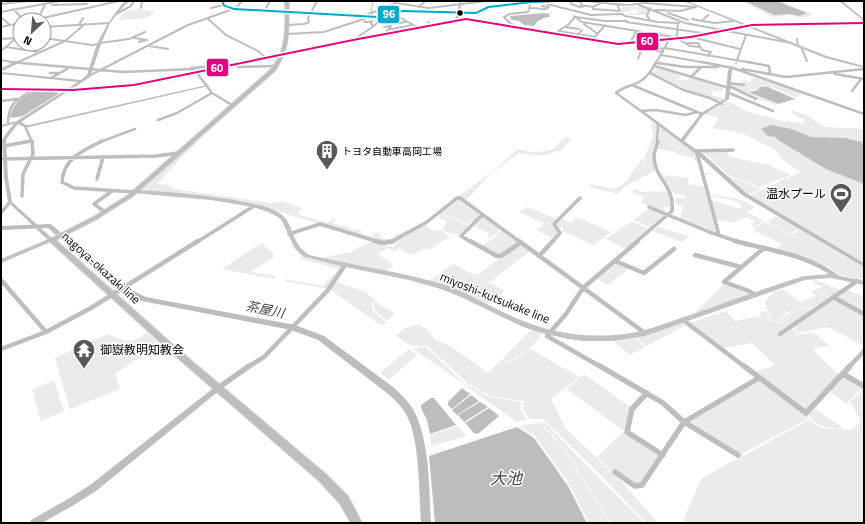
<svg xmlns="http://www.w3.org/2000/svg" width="865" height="524" font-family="'Titillium Web','Noto Sans JP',sans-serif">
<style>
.green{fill:#ebebeb}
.water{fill:#bdbdbd}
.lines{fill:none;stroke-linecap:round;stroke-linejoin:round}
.stream{stroke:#bdbdbd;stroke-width:1}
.river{fill:#bdbdbd;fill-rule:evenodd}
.primary-casing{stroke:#dbdbdb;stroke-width:2}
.minor-far4{stroke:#bebebe;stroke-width:2}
.minor-far3{stroke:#bebebe;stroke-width:2.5}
.minor-far2{stroke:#bebebe;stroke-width:3.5}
.minor-far1{stroke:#bebebe;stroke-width:4.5}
.minor{stroke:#bebebe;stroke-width:5.5}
.tertiary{fill:#bebebe;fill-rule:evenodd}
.secondary{fill:#c2c2c2;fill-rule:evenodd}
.primary{fill:#bebebe;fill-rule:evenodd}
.bus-1-casing{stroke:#fff;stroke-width:3}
.bus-2-casing{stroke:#fff;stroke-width:3}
.bus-1{fill:#00a9ce;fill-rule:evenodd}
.bus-2{fill:#e5007d;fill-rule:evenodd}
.bus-dot{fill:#000;stroke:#fff;stroke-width:1.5}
.labels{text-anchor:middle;stroke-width:3;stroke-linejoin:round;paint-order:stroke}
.far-poi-label{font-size:10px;fill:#000;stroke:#fff;text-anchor:start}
.poi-label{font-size:12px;fill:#000;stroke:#fff;text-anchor:end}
.street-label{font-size:12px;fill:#000;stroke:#fff}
.water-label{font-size:13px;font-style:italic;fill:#424242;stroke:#fff}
.near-water-label{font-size:16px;font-style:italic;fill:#424242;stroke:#fff}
.line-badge{stroke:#fff;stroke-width:1.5}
.badge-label{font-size:11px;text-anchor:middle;font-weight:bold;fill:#fff}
</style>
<rect width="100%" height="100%" fill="#fff"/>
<path class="green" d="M 741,1 L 782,1 L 787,5 L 813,14 L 803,18 L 790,15 L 772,17 Z
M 639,6 L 649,9 L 647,15 L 630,15 L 628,12 L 634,14 L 639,12 L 638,10 C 631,7 628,13 622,12 L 620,8 L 625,7 Z
M 140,9 L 155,12 C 148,21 128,19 117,20 L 127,11 Z
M 656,67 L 682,75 L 678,79 L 686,81 L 690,77 L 719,86 L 722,88 L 721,92 L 713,90 L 712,95 L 725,99 L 721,102 L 684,90 L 652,73 Z
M 756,78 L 774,84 L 772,87 L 775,84 L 802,93 L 796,98 L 772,87 L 759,87 L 759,89 L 748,91 L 778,105 L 776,105 L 757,99 L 730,86 L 730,83 L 745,85 L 745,87 L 745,85 L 740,84 L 740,80 L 752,82 L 750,79 Z
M 728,101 L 744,110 L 756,114 L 782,121 L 797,122 L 802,124 L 805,120 L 796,116 L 792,113 L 792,110 L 808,116 L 824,127 L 864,129 L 864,263 L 748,196 L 801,172 L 782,159 L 776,150 L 742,133 L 712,128 L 719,118 L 704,114 Z
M 653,122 L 656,125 L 657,137 L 652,151 L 656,170 L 624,187 L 618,194 L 589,187 L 591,184 L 613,189 L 621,186 L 631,176 L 629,176 L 644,157 L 645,161 L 636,174 L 646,161 L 645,156 L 653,136 L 651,123 Z
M 661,126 L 697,153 L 698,162 L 694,161 L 694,158 L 675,153 L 679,146 L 674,152 L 656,148 L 660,137 L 658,128 Z
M 567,137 L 571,139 L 561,151 C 555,150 554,153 549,154 C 540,157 528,155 519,153 L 489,175 L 466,201 L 459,196 L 497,168 L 517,149 C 529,152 548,155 558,145 C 561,141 562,138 567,137 Z
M 196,141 L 199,141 L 180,159 L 157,184 L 169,185 L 175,189 L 250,200 L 271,203 L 282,201 L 302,208 L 297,214 L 327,223 L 333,218 L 336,219 L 332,223 L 362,231 L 361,233 L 371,236 L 375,232 L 381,234 L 380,237 L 390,240 L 394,237 L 394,235 L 413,228 L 391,242 L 372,239 L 256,205 L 141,190 Z
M 727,150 L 727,153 L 731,157 L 768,165 L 791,175 L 759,187 L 729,175 L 702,151 Z
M 703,173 L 720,174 L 704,174 L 710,194 L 742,200 L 755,207 L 747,212 L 763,221 L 754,228 L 752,224 L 755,221 L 746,217 L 732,223 L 715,219 L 711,200 L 740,209 L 742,205 L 736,201 L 708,195 Z
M 662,175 L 689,178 L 688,184 L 704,187 L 717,233 L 680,220 L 683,206 L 675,204 L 675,197 L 685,199 L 686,196 L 674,194 Z
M 727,175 L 758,188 L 761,189 L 747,195 L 736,186 L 739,186 Z
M 635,189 L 641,192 L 670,191 L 671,207 L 665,206 L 663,212 L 642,203 L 641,201 L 644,197 L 632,192 Z
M 458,199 L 480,215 L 473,223 L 470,222 L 467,224 L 458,219 L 439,214 Z
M 527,207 L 557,219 L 553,224 L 559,233 L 554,239 L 537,230 L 545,224 L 519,212 Z
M 650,208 L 666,215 L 651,228 L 633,220 Z
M 441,215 L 457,220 L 470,227 L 461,235 L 446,232 L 443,229 L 447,221 L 438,217 Z
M 483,216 L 500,229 L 491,238 L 487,237 L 490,234 L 474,226 Z
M 775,216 L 780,219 L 782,218 L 799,228 L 791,234 L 767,222 Z
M 577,217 L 611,232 L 593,245 L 562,231 L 564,229 L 556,225 L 562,219 L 571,223 Z
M 632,221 L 649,229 L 626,249 L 606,239 Z
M 764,222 L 792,235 L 800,229 L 864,267 L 864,281 L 838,274 L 829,267 L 800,256 L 775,250 L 782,244 L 753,230 Z
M 424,225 L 434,231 L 441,230 L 449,237 L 429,250 L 427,248 L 410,255 L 399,248 L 395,251 L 387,248 L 386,246 L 394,247 L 397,244 L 393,242 Z
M 658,227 L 689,236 L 690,236 L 682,242 L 652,231 Z
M 501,230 L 518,243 L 501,255 L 482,246 L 493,239 Z
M 372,241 L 382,244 L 387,249 L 377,254 L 394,265 L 384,272 L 322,258 L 350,252 Z
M 265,243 L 264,246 L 273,252 L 274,257 L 251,272 L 276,276 L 274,279 L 222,269 L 258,245 Z
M 520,244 L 530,251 L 490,282 L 474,274 L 478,274 Z
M 302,255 L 307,258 L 343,266 L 328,289 L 284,281 L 285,279 L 323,286 L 333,275 L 334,275 L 339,269 L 304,260 L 300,256 Z
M 615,263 L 628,269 L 608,285 L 597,279 Z
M 453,264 L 505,291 L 488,304 L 455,289 L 429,281 Z
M 815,280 L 841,290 L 815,307 L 803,308 L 785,313 L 778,322 L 771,320 L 765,302 L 775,291 L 784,290 L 800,302 L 816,296 L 811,292 L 823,287 L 813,283 Z
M 336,282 L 366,292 L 376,301 L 371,303 L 374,312 L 386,322 L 382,326 L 331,290 Z
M 724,284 L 749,294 L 693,315 Z
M 847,290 L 864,297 L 864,313 L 835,297 Z
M 834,299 L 864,316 L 864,346 L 828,327 L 799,333 L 793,327 Z
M 377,302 L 380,305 L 395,313 L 387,321 L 375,311 L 373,303 Z
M 815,308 L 778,334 L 780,337 L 792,328 L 799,335 L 813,332 L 830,346 L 815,348 L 814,351 L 839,375 L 805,410 L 754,372 L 775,365 L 752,343 L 723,348 L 689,323 L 726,311 L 735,321 L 762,316 L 760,312 L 767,311 L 770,320 L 778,323 C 789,310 798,309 815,308 Z
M 683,322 L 685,324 L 683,327 L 646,346 L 637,338 Z
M 418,324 L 428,330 L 435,340 L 449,345 L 488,373 L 502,359 L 509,363 L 531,349 L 579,377 L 551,399 L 566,429 L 623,483 L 658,523 L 646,523 L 595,469 L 543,419 L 529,419 L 523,409 L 524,401 L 490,396 L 467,383 L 428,346 L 411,346 L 396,336 L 405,328 Z
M 531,330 L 543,333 L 530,348 L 509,362 L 503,358 Z
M 147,332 L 159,344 L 115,374 L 120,389 L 70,409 L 55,358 L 96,339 L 109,334 L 125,341 L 135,340 Z
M 635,338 L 645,347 L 630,355 L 614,342 Z
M 426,347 L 465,384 L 490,397 L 522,402 L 520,409 L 527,420 L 517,422 L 412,348 Z
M 409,349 L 417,355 L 389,380 L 380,373 Z
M 584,374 L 630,407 L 624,431 L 567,389 Z
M 845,376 L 863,387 L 846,404 L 830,392 Z
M 54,380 L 64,411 L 41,421 L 32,390 Z
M 760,381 L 806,414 L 808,419 L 741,454 L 688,423 Z
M 864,389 L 864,523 L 682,523 L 702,478 L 809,420 L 822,428 L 852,430 L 861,421 L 850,402 Z
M 814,408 L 844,429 C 831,427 814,428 808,414 Z
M 544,422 L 644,523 L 610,523 L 567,452 L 542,423 Z
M 541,423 L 566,452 L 609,523 L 589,523 L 570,485 L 535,436 L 519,426 Z
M 458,426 L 467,436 L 431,446 L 430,435 Z
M 623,432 L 660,456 L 641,483 L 627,485 L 597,457 Z"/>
<path class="water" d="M 745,1 L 777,1 L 807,13 L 799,16 L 789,14 L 774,15 Z
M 544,13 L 549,14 L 550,17 C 544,17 536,21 534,26 L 524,25 L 519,21 L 509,19 L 511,18 L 510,16 L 511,16 Z
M 760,87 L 768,87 L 795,99 L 778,104 L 749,92 L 758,90 Z
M 33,92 L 57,92 L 58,94 L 23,116 L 10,118 C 11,105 22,97 33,92 Z
M 771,125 L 791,129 L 811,137 L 845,138 L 862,142 L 864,148 L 864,184 L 826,169 L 778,140 L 776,137 L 768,136 L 761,129 Z
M 462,388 L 470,394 L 452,409 L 448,405 L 448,402 Z
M 471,395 L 479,401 L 457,415 L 452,410 Z
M 431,398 L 434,398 L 456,425 L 430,434 L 427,420 L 421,408 L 421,405 Z
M 480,402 L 488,407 L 464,422 L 458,415 Z
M 489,408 L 499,416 L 479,433 L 475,434 L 465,423 Z
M 517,427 L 534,438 L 568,486 L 587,523 L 435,523 L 429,456 Z"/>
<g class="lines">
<path class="stream" d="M 371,12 L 373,1
M 508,20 L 515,26"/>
<path class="river" d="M 50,224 L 52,225 L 129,289 L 146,297 L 295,325 L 324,336 L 393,387 C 401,394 411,404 415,413 C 430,444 429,489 431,523 L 421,523 C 419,495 420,440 407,416 C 403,407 394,399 387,393 L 318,340 L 291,330 L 142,301 L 123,293 L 48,228 L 1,230 L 1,226 Z"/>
<g class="primary-casing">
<path id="primary" d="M 285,1 L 289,1 C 288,28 292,47 275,71 L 132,197 L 97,219 L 56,240 L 179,350 L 327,475 L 348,496 L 362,523 L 351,523 L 340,504 L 319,481 L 173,354 L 48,240 L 93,217 L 128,195 L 271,69 C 288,48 285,26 285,1 Z"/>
</g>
<path class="minor-far4" d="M 222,1 L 224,5 L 234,9 L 378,17 L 403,11 L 476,13 L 488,7 L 531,2 L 557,1
M 571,1 L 571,4 L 580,7 L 585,6
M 581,2 L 581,5 L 593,7 L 601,3
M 645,3 L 695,7
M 1,4 L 27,1
M 547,4 L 591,15 L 622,14 L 625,16 L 658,22 L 679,23
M 52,5 L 87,4
M 639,5 L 685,23 L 791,43
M 418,7 L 426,1
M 141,8 L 142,1
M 211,8 L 224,5
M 529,8 L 546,9 L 549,7 L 542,6
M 650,8 L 647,16 L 650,20
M 13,9 L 24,20
M 593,9 L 620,11 L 618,6
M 265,10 L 270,1
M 656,10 L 680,11 L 696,7
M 388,11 L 385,12 L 390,14
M 1,12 L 60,1
M 668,13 L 688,20
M 116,14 L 131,6 L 134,1
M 708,15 L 702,21 L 715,23 L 734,21
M 364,16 L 395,3 L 429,8 L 487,1
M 574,16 L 582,22 L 674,37
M 1,17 L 10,25
M 576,17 L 605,21 L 627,21
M 207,18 L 226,35 L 258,51 L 266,58
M 692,19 L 702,21
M 34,20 L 119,1
M 37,20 L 46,3
M 372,21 L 371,24 L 374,26
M 364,22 L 371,22
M 406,22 L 392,24 L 392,21 L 401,18 L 419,28
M 428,22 L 433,25
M 626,22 L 709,34
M 584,24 L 598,34
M 79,25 L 83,18
M 287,25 L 304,24 L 309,22 L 308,18 L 317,1
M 1,27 L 20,23
M 44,27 L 109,23
M 384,27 L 391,26 L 389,29
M 513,27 L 504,17 L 510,14 L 528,12 L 531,2
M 565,27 L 579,29
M 558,31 L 595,37
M 558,31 L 568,25 L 575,17
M 387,33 L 387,30 L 412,25
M 287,34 L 324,32 L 367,18
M 578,35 L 582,30
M 634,36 L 648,39
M 691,37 L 740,49
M 44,38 L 92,45 L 99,44
M 134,38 L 147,40 L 139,42 L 143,40
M 594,38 L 605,25
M 1,39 L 17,38
M 678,39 L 690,46 L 700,47
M 797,39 L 798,46
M 353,40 L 374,26 L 383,17
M 100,43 L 129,39 L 145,32
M 631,43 L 664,49
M 687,43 L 698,43 L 702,50 L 711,52 L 707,56
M 629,44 L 637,31
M 149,46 L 168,49
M 6,47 L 39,52
M 801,47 L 807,61
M 641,48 L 663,52
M 665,48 L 753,63
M 1,51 L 20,35
M 661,55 L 707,63
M 638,59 L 643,46
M 1,60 L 17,63
M 16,63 L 65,41 L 85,24
M 114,63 L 188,25 L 236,8 L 242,1
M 656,63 L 669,40 L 677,35 L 678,23
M 657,63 L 659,63
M 736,63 L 746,35"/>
<path class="minor-far3" d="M 10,62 L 123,72 L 194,69 L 212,93 L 232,105
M 656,62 C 652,70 647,78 639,82 C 632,86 622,87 616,93 L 641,111 L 655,110 L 686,115 L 697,112
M 702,62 L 733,68 L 864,114
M 748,62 L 769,66 L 770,74
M 657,63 L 686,67 L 718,67
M 235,64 L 238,67 L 276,66
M 655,66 L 729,88
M 191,68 L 215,66 L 220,68
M 742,69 L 786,77 L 864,69
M 1,70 L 18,62
M 50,73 L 59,73
M 650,73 L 683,90 L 710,98 L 722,104
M 835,74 L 864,79
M 89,76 L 116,62
M 691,77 L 701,67
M 51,78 L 67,69
M 729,83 L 744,85
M 632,85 L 702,114
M 729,86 L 756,99
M 852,91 L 861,79
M 729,93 L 773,111
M 1,101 L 18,99
M 158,120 L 177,113 L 212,93
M 8,123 C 8,103 18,99 33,90
M 25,126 L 32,142
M 27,142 L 32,141
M 100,142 L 135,129
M 657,142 L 658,124"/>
<path class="minor-far2" d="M 102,141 C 83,150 63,159 62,182 L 74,188 L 135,192
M 4,146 L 31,141
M 695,151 L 733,150
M 697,153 L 719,235
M 1,159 L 156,156 L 178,153
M 97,179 L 103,157
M 22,196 L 23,174 L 33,154 L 32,141
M 649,207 L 709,232 L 739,242
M 105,212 L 94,204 L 112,191
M 1,213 L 10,202
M 289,234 L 320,224 L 379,242
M 197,242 L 254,206
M 391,242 L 427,222 L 457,198 L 460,198 L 520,242
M 471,242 L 461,236 L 482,215
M 552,242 L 560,233 L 554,224 L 580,198
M 636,242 L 672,211 C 675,185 655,180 654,157 C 654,152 656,147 658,141"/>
<path class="minor-far1" d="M 375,241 L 384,243 L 393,241
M 470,241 L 497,256 L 501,256 L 520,243
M 519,241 L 645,333
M 735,241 C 771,251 807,254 837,277
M 695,255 L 741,267
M 539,256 L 553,241
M 615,261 L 644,273 L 674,249
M 1,280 L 46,332
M 755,295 L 749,291 L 724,282 L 764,248
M 833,297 L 864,314
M 683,320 L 745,367
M 780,334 L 857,281
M 1,349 L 46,332 L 91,308 L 198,241
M 248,367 L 264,357 L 328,290 L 345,265
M 601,367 L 547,336 L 566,314 L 583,288 L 638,241
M 849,367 L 864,351"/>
<path class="minor" d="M 600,366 L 663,403 L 684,422 L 738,455
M 744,366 L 806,413 L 850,366
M 843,374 L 864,386
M 218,388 L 249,366
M 647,393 L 632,409 L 627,432 L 663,455
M 615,472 L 635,486 L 642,485 L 684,422 L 759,378"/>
<path class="tertiary" d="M 127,1 L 130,1 L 124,6 L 110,23 L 101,44 L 90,77 L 21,122 L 26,125 L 29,125 L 207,85 L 209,86 L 29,127 L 24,127 L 18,124 L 10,134 L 6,140 L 8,178 L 12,202 L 54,240 L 51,242 L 49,241 L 8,202 L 4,178 L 2,140 L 7,132 L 14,124 L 1,127 L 1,125 L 17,121 L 78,82 L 1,74 L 1,72 L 81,80 L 87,75 L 97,44 L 108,23 L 122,4 Z
M 460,1 L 462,1 L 458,20 L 466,18 L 618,43 L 691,36 L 752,24 L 864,22 L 864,24 L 752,26 L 691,38 L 618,45 L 466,20 L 283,56 L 281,55 L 455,20 Z
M 562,1 L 589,1 L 629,4 L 652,1 C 632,10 608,4 587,2 C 579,2 569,3 562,1 Z
M 839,1 L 842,1 L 864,19 L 864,21 Z
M 732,67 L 735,68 L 732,70 L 729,99 L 703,115 L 684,141 L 704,155 L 746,193 L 864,263 L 864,267 L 742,195 L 700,157 L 639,111 L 642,110 L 681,139 L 701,113 L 725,99 L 728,70 Z
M 218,385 L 220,386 L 221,388 L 220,390 L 96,491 L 74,505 L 42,523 L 30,523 L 31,520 L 68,499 L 90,485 L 216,386 Z"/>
<path class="secondary" d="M 683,1 L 687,1 L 827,56 L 864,66 L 864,68 L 825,58 Z
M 283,54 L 285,55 L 284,56 C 235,66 184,79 135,86 C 90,92 46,91 1,90 L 1,88 C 46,89 90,89 134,83 C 184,77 233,63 283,54 Z
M 135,190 C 172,192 209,195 245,202 C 257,205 272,207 282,215 C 291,222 292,235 298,244 C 301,249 305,252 309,255 C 354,266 401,271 445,285 C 466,292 485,304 505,313 C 539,330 576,338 614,335 C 639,334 663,324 687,316 C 726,303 764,288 804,276 L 831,274 L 864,281 L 864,285 L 831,278 L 805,280 L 645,336 L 614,341 L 584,341 L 568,339 L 538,332 L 521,326 L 461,297 L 441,289 L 409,280 L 341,266 L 305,257 L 299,253 L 294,247 L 282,221 L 278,217 L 268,212 L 253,207 L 211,200 L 133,193 L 132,192 L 133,191 Z
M 51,238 L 54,240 L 53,241 L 1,263 L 1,259 Z"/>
<use href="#primary" class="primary"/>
<g class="bus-1-casing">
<path id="bus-1" d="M 221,1 L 223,1 L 225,5 L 234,8 L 378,16 L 403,10 L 476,12 L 488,6 L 531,1 L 558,1 L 557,2 L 531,3 L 489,8 L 476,14 L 403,12 L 378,18 L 234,10 L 223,6 Z"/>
</g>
<g class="bus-2-casing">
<path id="bus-2" d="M 466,18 L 618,43 L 691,36 L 752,24 L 864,22 L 864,24 L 752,26 L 691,38 L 618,45 L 466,20 L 353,41 L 134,86 L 73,91 L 1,90 L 1,88 L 73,89 L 134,84 L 353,39 Z"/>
</g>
<use href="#bus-1" class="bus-1"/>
<use href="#bus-2" class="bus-2"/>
</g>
<defs>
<g id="building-pin" transform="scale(1.15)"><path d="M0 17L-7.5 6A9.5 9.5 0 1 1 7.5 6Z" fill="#595959" stroke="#fff"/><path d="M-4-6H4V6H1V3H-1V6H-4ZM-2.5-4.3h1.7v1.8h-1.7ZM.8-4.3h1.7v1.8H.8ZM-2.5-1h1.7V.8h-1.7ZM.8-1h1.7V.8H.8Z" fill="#fff"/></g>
<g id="stadium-pin" transform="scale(1.15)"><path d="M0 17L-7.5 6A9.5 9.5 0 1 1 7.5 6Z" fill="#595959" stroke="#fff"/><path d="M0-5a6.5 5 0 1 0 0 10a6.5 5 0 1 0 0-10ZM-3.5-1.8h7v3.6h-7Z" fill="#fff"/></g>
<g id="temple-pin" transform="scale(1.15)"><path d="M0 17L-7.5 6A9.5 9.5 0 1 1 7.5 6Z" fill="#595959" stroke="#fff"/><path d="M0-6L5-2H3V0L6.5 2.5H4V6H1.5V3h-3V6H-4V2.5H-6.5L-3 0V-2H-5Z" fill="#fff"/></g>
</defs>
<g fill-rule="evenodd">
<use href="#building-pin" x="327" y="151"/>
<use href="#stadium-pin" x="841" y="194"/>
<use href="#temple-pin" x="84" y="350"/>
</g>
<circle class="bus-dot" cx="460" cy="13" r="3.5"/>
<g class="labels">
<g class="far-poi-label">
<text x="342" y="155">トヨタ自動車高岡工場</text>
</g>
<g class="poi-label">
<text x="826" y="198">温水プール</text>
<text x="100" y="354" text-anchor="start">御嶽教明知教会</text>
</g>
<g class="street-label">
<text transform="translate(101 268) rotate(42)" y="4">nagoya-okazaki line</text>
<text transform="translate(495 298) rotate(22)" y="4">miyoshi-kutsukake line</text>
</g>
<g class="water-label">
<text transform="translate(265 309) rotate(11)" y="5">茶屋川</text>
</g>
<g class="near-water-label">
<text x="506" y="484">大池</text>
</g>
</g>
<g class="line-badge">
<rect x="377" y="5" width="23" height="19" rx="4" fill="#00a9ce"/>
<rect x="636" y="32" width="23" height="19" rx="4" fill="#e5007d"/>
<rect x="206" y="58" width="23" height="19" rx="4" fill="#e5007d"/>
</g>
<g class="badge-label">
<text x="389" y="18">96</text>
<text x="647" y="45">60</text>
<text x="217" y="72">60</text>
</g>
<rect width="865" height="524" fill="none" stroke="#000000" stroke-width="4"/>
<g transform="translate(32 32) rotate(206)"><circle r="19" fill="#ffffff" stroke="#999999"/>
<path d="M0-3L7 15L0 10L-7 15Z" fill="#595959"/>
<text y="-6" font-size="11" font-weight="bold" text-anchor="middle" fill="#000000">N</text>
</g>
</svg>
